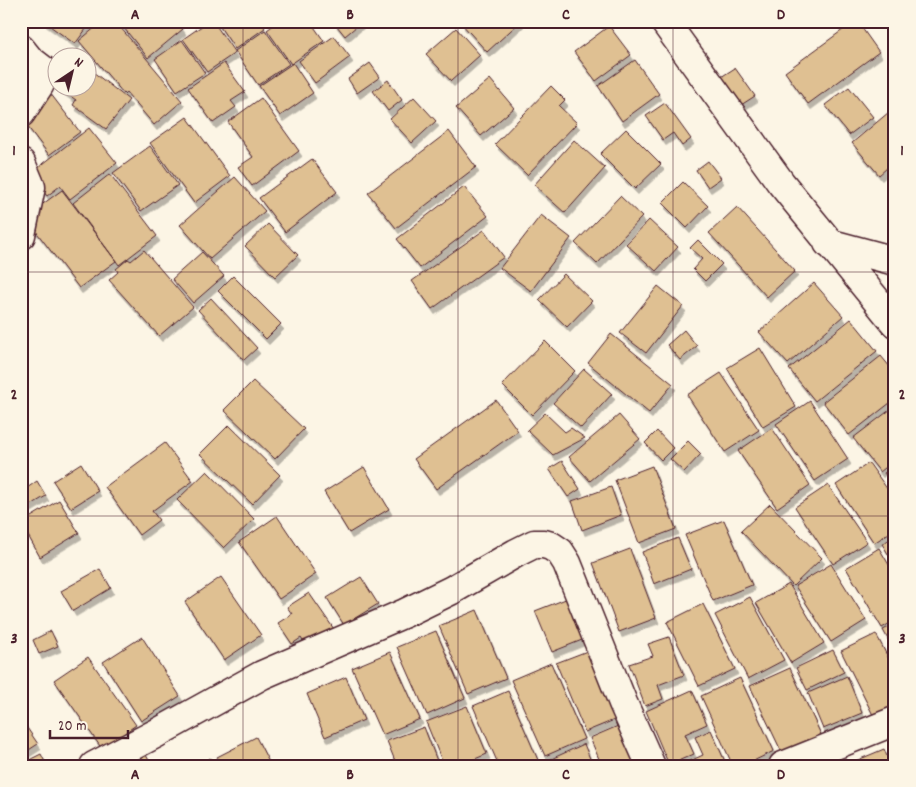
<svg xmlns="http://www.w3.org/2000/svg" width="916" height="787" font-family="Dekko,sans-serif">
<style>
.building{fill:#dfc092;stroke:#4a1f2b;filter:url(#shadow)}
.lines{fill:none;stroke-linecap:round;stroke-linejoin:round}
.street-casing{stroke:#4a1f2b;stroke-width:31}
.secondary-casing{stroke:#4a1f2b;stroke-width:31}
.street{stroke:#fcf5e5;stroke-width:28}
.secondary{stroke:#fcf5e5;stroke-width:28}
.grid{fill:none;stroke:#4a1f2b;stroke-width:1;stroke-opacity:0.55}
.neatline{fill:none;stroke:#4a1f2b;stroke-width:2}
.grid-label{font-size:16px;text-anchor:middle;font-weight:bold;fill:#4a1f2b}
</style>
<defs>
<filter id="shadow"><feDropShadow dx="3" dy="5.5" stdDeviation="0" flood-color="#0004"/></filter>
</defs>
<rect width="100%" height="100%" fill="#fcf5e5"/>
<filter id="ink" filterUnits="userSpaceOnUse"><feTurbulence type="fractalNoise" baseFrequency=".02" numOctaves="2"/><feDisplacementMap in="SourceGraphic" scale="10" xChannelSelector="R" yChannelSelector="G"/><feConvolveMatrix kernelMatrix="1 2 1 2 8 2 1 2 1" color-interpolation-filters="sRGB"/></filter>
<g filter="url(#ink)">
<path class="building" d="M 43,21 L 92,21 L 75,44 Z
M 103,21 L 115,21 L 182,101 L 154,125 L 126,92 L 124,94 L 79,41 Z
M 122,21 L 177,21 L 183,29 L 148,58 L 120,23 Z
M 209,21 L 213,21 L 235,53 L 207,72 L 183,39 Z
M 216,21 L 260,21 L 265,28 L 235,49 Z
M 279,21 L 310,21 L 324,41 L 291,64 L 267,30 Z
M 333,21 L 363,21 L 345,36 Z
M 464,21 L 521,21 L 487,52 L 461,23 Z
M 855,21 L 857,21 L 879,52 L 808,104 L 785,72 Z
M 882,21 L 895,21 L 895,32 Z
M 609,26 L 631,55 L 596,81 L 574,52 Z
M 456,28 L 480,55 L 451,81 L 426,54 Z
M 265,30 L 289,64 L 258,85 L 235,51 Z
M 334,36 L 350,57 L 315,83 L 299,61 Z
M 182,40 L 205,73 L 177,91 L 155,59 Z
M 635,60 L 659,94 L 622,121 L 598,86 Z
M 224,63 L 245,92 L 231,101 L 236,107 L 213,123 L 188,88 Z
M 293,63 L 313,93 L 280,116 L 259,86 Z
M 370,63 L 380,77 L 357,93 L 348,79 Z
M 88,68 L 129,100 L 106,129 L 73,105 L 76,100 L 59,88 L 88,88 Z
M 735,68 L 755,96 L 741,105 L 721,77 Z
M 490,79 L 514,108 L 481,136 L 456,108 Z
M 388,80 L 402,100 L 388,111 L 373,91 Z
M 551,86 L 565,100 L 559,106 L 577,123 L 527,175 L 495,144 Z
M 849,87 L 873,117 L 849,135 L 825,105 Z
M 50,93 L 80,132 L 49,155 L 21,118 Z
M 414,97 L 436,121 L 412,143 L 390,119 Z
M 261,98 L 299,151 L 252,186 L 238,167 L 253,157 L 228,122 Z
M 665,103 L 691,139 L 682,146 L 673,133 L 663,140 L 646,116 Z
M 895,107 L 895,161 L 879,175 L 852,143 Z
M 187,117 L 230,176 L 194,203 L 150,143 Z
M 89,128 L 117,163 L 70,199 L 60,186 L 47,196 L 30,174 Z
M 626,129 L 661,164 L 635,189 L 600,154 Z
M 449,131 L 476,167 L 396,228 L 368,193 Z
M 574,140 L 605,168 L 565,213 L 534,185 Z
M 150,146 L 178,185 L 141,211 L 113,173 Z
M 312,159 L 337,192 L 285,232 L 259,198 Z
M 708,161 L 721,178 L 708,187 L 696,170 Z
M 110,174 L 157,236 L 119,265 L 73,203 Z
M 235,177 L 265,211 L 210,259 L 180,225 Z
M 683,182 L 708,206 L 687,228 L 662,203 Z
M 464,187 L 488,216 L 420,268 L 397,239 Z
M 62,190 L 116,261 L 79,288 L 25,217 Z
M 620,196 L 642,217 L 597,264 L 575,243 Z
M 737,207 L 795,271 L 767,297 L 709,233 Z
M 541,215 L 571,238 L 531,291 L 500,268 Z
M 649,220 L 678,247 L 656,271 L 626,244 Z
M 268,224 L 298,255 L 275,277 L 245,246 Z
M 484,230 L 504,257 L 432,309 L 412,281 Z
M 698,240 L 722,264 L 705,281 L 693,269 L 702,259 L 690,248 Z
M 144,250 L 193,307 L 159,336 L 109,280 L 118,272 L 116,269 L 128,259 L 131,261 Z
M 202,252 L 224,276 L 193,303 L 172,279 Z
M 564,274 L 592,301 L 567,327 L 539,300 Z
M 233,276 L 281,324 L 266,339 L 218,291 Z
M 814,283 L 843,316 L 788,364 L 759,332 Z
M 658,286 L 683,306 L 646,353 L 620,333 Z
M 211,298 L 257,348 L 244,360 L 198,310 Z
M 851,319 L 877,351 L 815,401 L 789,369 Z
M 684,330 L 697,346 L 680,360 L 667,345 Z
M 611,334 L 673,384 L 649,413 L 588,363 Z
M 545,341 L 575,371 L 532,415 L 502,385 Z
M 760,348 L 796,407 L 763,427 L 727,368 Z
M 881,356 L 895,373 L 895,399 L 849,435 L 823,402 Z
M 584,369 L 612,394 L 581,428 L 553,403 Z
M 721,373 L 759,430 L 725,452 L 687,395 Z
M 253,381 L 304,429 L 275,459 L 224,410 Z
M 496,400 L 518,431 L 436,489 L 414,459 Z
M 810,401 L 848,459 L 815,481 L 776,424 Z
M 895,406 L 895,460 L 880,472 L 853,438 Z
M 545,413 L 565,432 L 571,428 L 585,438 L 553,455 L 527,430 Z
M 619,415 L 640,439 L 590,481 L 569,457 Z
M 229,425 L 280,475 L 252,504 L 200,454 Z
M 772,428 L 810,485 L 777,508 L 738,451 Z
M 657,431 L 673,448 L 661,460 L 645,443 Z
M 688,441 L 701,454 L 684,472 L 670,459 Z
M 165,443 L 193,481 L 152,511 L 159,520 L 139,535 L 105,487 Z
M 562,461 L 580,489 L 568,497 L 549,469 Z
M 81,463 L 98,491 L 71,508 L 53,481 Z
M 869,463 L 895,500 L 895,529 L 874,543 L 836,485 Z
M 895,465 L 895,488 L 884,473 Z
M 652,466 L 676,529 L 639,543 L 615,480 Z
M 364,467 L 389,509 L 349,533 L 324,492 Z
M 207,471 L 254,519 L 224,548 L 177,500 Z
M 21,479 L 27,488 L 37,481 L 46,496 L 21,511 Z
M 828,485 L 867,542 L 833,564 L 795,507 Z
M 611,487 L 621,515 L 582,530 L 572,501 Z
M 59,500 L 79,533 L 40,557 L 21,523 Z
M 770,504 L 822,558 L 793,586 L 741,531 Z
M 277,516 L 316,574 L 279,599 L 239,542 Z
M 724,520 L 752,585 L 713,601 L 685,535 Z
M 895,536 L 895,565 L 882,544 Z
M 678,538 L 691,569 L 654,584 L 642,552 Z
M 879,548 L 895,575 L 895,620 L 882,628 L 846,568 Z
M 630,549 L 656,618 L 619,632 L 593,563 Z
M 831,564 L 866,620 L 831,642 L 795,586 Z
M 100,569 L 111,588 L 73,611 L 61,591 Z
M 221,577 L 261,635 L 224,660 L 185,602 Z
M 361,577 L 378,604 L 344,625 L 327,598 Z
M 789,584 L 824,643 L 791,663 L 756,603 Z
M 309,593 L 336,632 L 309,650 L 301,638 L 292,644 L 278,623 L 292,614 L 287,607 Z
M 576,595 L 592,636 L 552,652 L 535,611 Z
M 750,597 L 784,660 L 748,679 L 715,615 Z
M 703,604 L 735,669 L 699,686 L 667,622 Z
M 477,610 L 506,678 L 468,694 L 439,626 Z
M 895,624 L 895,653 L 883,630 Z
M 51,631 L 58,646 L 39,654 L 33,640 Z
M 436,631 L 465,698 L 427,715 L 397,647 Z
M 876,634 L 895,671 L 895,707 L 874,717 L 841,651 Z
M 142,637 L 180,696 L 141,721 L 103,662 Z
M 669,637 L 684,675 L 658,685 L 663,699 L 645,706 L 629,664 L 653,656 L 648,644 Z
M 595,648 L 624,716 L 585,732 L 556,663 Z
M 833,650 L 844,672 L 807,690 L 796,668 Z
M 390,652 L 420,719 L 382,735 L 352,668 Z
M 88,657 L 136,725 L 102,749 L 54,680 Z
M 551,663 L 584,739 L 545,756 L 511,680 Z
M 790,668 L 824,741 L 785,759 L 750,686 Z
M 847,676 L 862,713 L 823,729 L 808,693 Z
M 346,677 L 364,720 L 325,737 L 307,694 Z
M 740,678 L 774,751 L 743,766 L 733,766 L 701,696 Z
M 692,690 L 707,724 L 685,734 L 694,754 L 669,765 L 646,711 Z
M 508,691 L 538,760 L 524,766 L 499,766 L 473,706 Z
M 467,706 L 487,754 L 458,766 L 444,766 L 426,722 Z
M 21,719 L 38,744 L 21,755 Z
M 625,723 L 643,766 L 602,766 L 590,738 Z
M 424,727 L 439,766 L 397,766 L 387,741 Z
M 711,730 L 727,766 L 679,766 L 703,755 L 695,737 Z
M 256,737 L 271,766 L 221,766 L 217,757 Z
M 584,744 L 593,766 L 552,766 L 549,760 Z
M 884,749 L 891,766 L 847,766 L 846,765 Z
M 41,754 L 47,766 L 21,766 L 21,764 Z
M 146,755 L 152,766 L 126,766 Z
M 210,758 L 214,766 L 196,766 Z"/>
<g class="lines">
<g class="street-casing">
<path id="street" d="M 21,49 L 29,59 L 42,69 L 40,84 L 21,113
M 21,163 L 31,187 L 21,235
M 828,243 L 895,261
M 94,766 L 157,733 L 262,675 L 405,613 L 452,590 L 516,553 L 534,544 L 544,544 L 551,546 L 560,552 L 567,563 L 623,703 L 651,766
M 783,766 L 895,721"/>
</g>
<g class="secondary-casing">
<path id="secondary" d="M 664,21 L 781,183 L 895,323"/>
</g>
<use href="#street" class="street"/>
<use href="#secondary" class="secondary"/>
</g>
</g>
<path class="grid" d="M 243,21 L 243,766M 458,21 L 458,766M 673,21 L 673,766M 21,272 L 895,272M 21,516 L 895,516"/>
<rect width="916" height="787" fill="none" stroke="#fcf5e5" stroke-width="55"/>
<g transform="translate(72 72) rotate(35)"><circle r="24" fill="#fcf5e5" stroke="#b59f9b"/>
<path d="M0-4L9 19L0 12L-9 19Z" fill="#4a1f2b"/>
<text y="-8" font-size="14" font-weight="bold" text-anchor="middle" fill="#4a1f2b">N</text>
</g>
<path d="M50 730v8h78v-8" fill="none" stroke="#4a1f2b" stroke-width="2.5"/>
<text x="58" y="730" font-size="15" fill="#4a1f2b" stroke="#fcf5e5" stroke-width="4" paint-order="stroke">20 m</text>
<rect x="28" y="28" width="860" height="732" class="neatline"/>
<g class="grid-label">
<text x="135" y="19">A</text>
<text x="350" y="19">B</text>
<text x="566" y="19">C</text>
<text x="781" y="19">D</text>
<text x="14" y="155">1</text>
<text x="902" y="155">1</text>
<text x="14" y="399">2</text>
<text x="902" y="399">2</text>
<text x="14" y="643">3</text>
<text x="902" y="643">3</text>
<text x="135" y="779">A</text>
<text x="350" y="779">B</text>
<text x="566" y="779">C</text>
<text x="781" y="779">D</text>
</g>
</svg>
